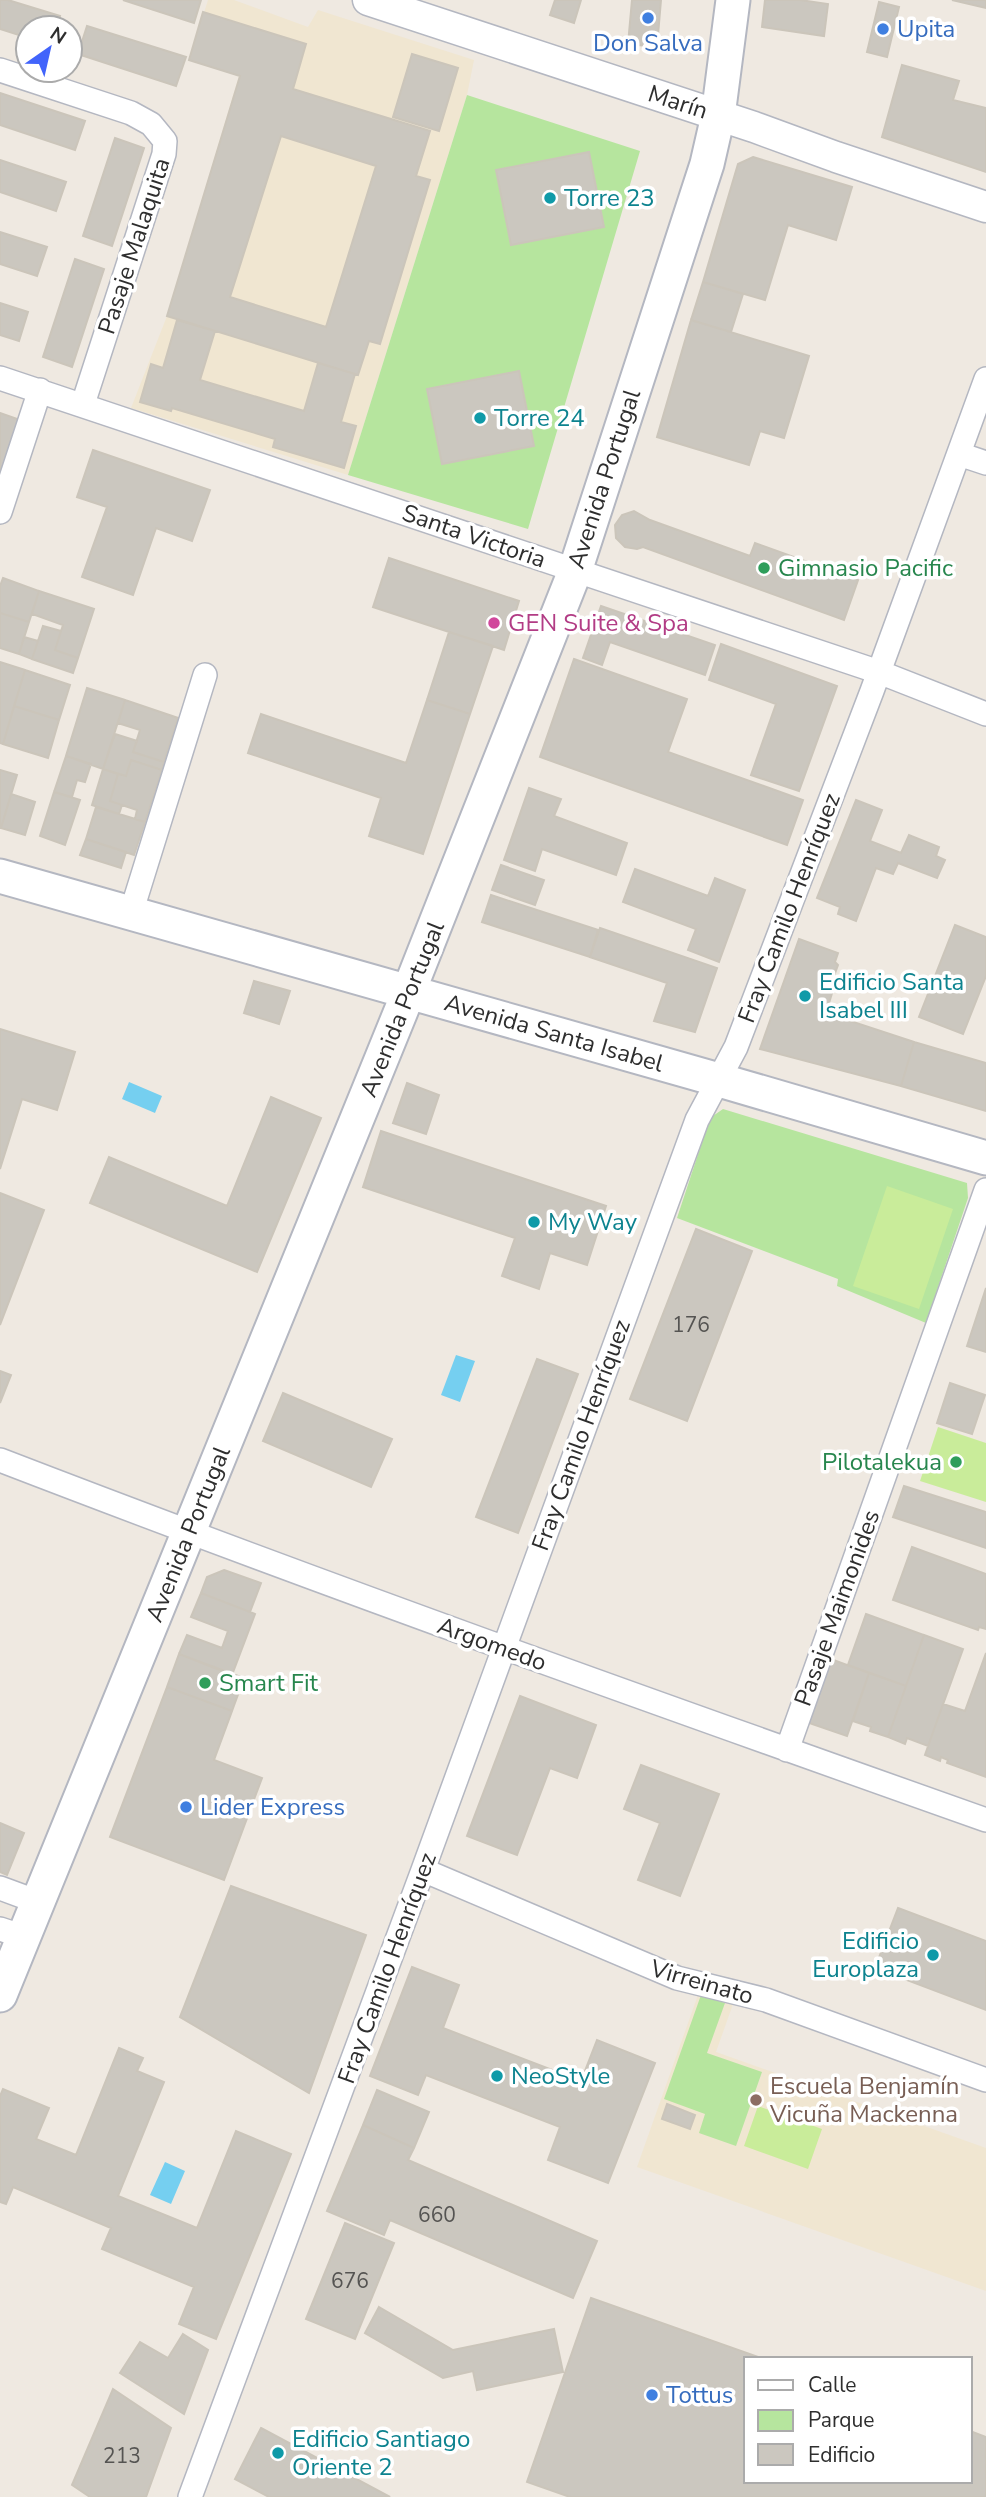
<svg xmlns="http://www.w3.org/2000/svg" width="986" height="2497" font-family="'Nunito Sans',sans-serif">
<style>
.education{fill:#f0e6d1}
.green{fill:#b6e59e}
.pitch{fill:#c9ec9a}
.water{fill:#75cff0}
.building{fill:#cbc7bf;stroke:#cbc5ba;stroke-width:2;fill-rule:evenodd}
.lines{fill:none;stroke-linecap:round;stroke-linejoin:round}
.minor-casing{stroke:#b4b7c1;stroke-width:26}
.tertiary-casing{stroke:#b4b7c1;stroke-width:33}
.secondary-casing{stroke:#b4b7c1;stroke-width:37}
.minor{stroke:#fff;stroke-width:23}
.tertiary{stroke:#fff;stroke-width:30}
.secondary{stroke:#fff;stroke-width:33}
.shop-dot{fill:#3f7fe0;stroke:#fff;stroke-width:2.5}
.culture-dot{fill:#0f9aa8;stroke:#fff;stroke-width:2.5}
.leisure-dot{fill:#2e9e5b;stroke:#fff;stroke-width:2.5}
.hotel-dot{fill:#d1479c;stroke:#fff;stroke-width:2.5}
.education-dot{fill:#8d6e63;stroke:#fff;stroke-width:2.5}
.labels{text-anchor:middle;stroke-width:7;stroke-linejoin:round;paint-order:stroke}
.number-label{font-size:21px;fill:#555452}
.shop-label{font-size:24px;fill:#366cbe;stroke:#fff;text-anchor:start}
.street-label{font-size:24px;fill:#2e2e2e;stroke:#fff}
.culture-label{font-size:24px;fill:#0d838f;stroke:#fff;text-anchor:start}
.leisure-label{font-size:24px;fill:#27864d;stroke:#fff;text-anchor:start}
.hotel-label{font-size:24px;fill:#b23c85;stroke:#fff;text-anchor:start}
.education-label{font-size:24px;fill:#785e54;stroke:#fff;text-anchor:start}
</style>
<rect width="100%" height="100%" fill="#efe9e1"/>
<path class="education" d="M 208,0 L 234,0 L 308,27 L 318,10 L 474,60 L 467,95 L 348,475 L 131,408 L 167,316 L 239,76 L 189,60 Z
M 699,1992 L 733,2004 L 716,2052 L 986,2148 L 986,2291 L 637,2167 Z"/>
<path class="green" d="M 467,95 L 640,151 L 528,529 L 348,475 Z
M 723,1109 L 967,1183 L 968,1198 L 926,1323 L 837,1286 L 838,1279 L 677,1218 L 710,1118 Z
M 701,1995 L 725,2003 L 707,2053 L 762,2072 L 736,2146 L 699,2133 L 705,2114 L 664,2099 Z"/>
<path class="pitch" d="M 887,1186 L 953,1209 L 919,1309 L 853,1286 Z
M 938,1427 L 986,1443 L 986,1502 L 920,1481 Z
M 758,2106 L 822,2129 L 808,2169 L 744,2146 Z"/>
<path class="water" d="M 129,1082 L 162,1096 L 155,1113 L 122,1099 Z
M 456,1355 L 475,1361 L 460,1402 L 441,1395 Z
M 165,2162 L 185,2171 L 171,2204 L 150,2195 Z"/>
<path class="building" d="M 0,0 L 8,0 L 60,16 L 57,28 L 28,28 L 28,38 L 0,29 Z
M 123,0 L 201,0 L 194,23 Z
M 555,0 L 581,0 L 574,23 L 550,15 Z
M 632,0 L 661,0 L 657,47 L 628,44 Z
M 765,0 L 800,0 L 828,4 L 824,36 L 762,27 Z
M 952,0 L 986,0 L 986,8 Z
M 879,2 L 899,7 L 887,57 L 867,52 Z
M 203,12 L 306,44 L 293,89 L 430,131 L 416,176 L 430,180 L 380,344 L 369,341 L 358,375 L 167,316 L 240,76 L 189,60 ZM 281,136 L 376,166 L 326,327 L 230,297 Z
M 87,26 L 186,57 L 176,86 L 78,54 Z
M 412,54 L 458,68 L 439,131 L 393,117 Z
M 902,65 L 959,81 L 953,100 L 986,108 L 986,172 L 882,137 Z
M 0,93 L 85,121 L 75,150 L 0,125 Z
M 115,138 L 144,148 L 112,246 L 83,236 Z
M 589,152 L 604,227 L 511,245 L 496,170 Z
M 753,157 L 852,187 L 836,240 L 788,225 L 765,300 L 703,282 L 738,164 Z
M 0,160 L 66,182 L 56,211 L 0,192 Z
M 0,232 L 47,247 L 37,276 L 0,264 Z
M 75,259 L 104,269 L 72,367 L 43,357 Z
M 703,282 L 743,294 L 731,332 L 691,320 Z
M 0,303 L 28,312 L 19,341 L 0,335 Z
M 177,320 L 215,331 L 200,380 L 304,411 L 318,363 L 355,374 L 341,422 L 356,426 L 344,468 L 273,447 L 275,439 L 172,408 L 171,411 L 140,402 L 151,364 L 163,368 Z
M 691,320 L 809,356 L 784,438 L 760,431 L 749,465 L 657,437 Z
M 519,371 L 534,446 L 442,464 L 427,389 Z
M 0,413 L 26,422 L 0,477 Z
M 93,450 L 210,490 L 192,541 L 156,528 L 133,595 L 82,577 L 107,507 L 77,497 Z
M 634,511 L 650,520 L 750,556 L 755,543 L 858,580 L 844,620 L 643,547 L 637,549 L 625,547 L 616,538 L 615,525 L 622,515 Z
M 389,558 L 519,601 L 504,650 L 373,607 Z
M 3,578 L 39,591 L 29,622 L 0,613 L 0,586 Z
M 39,591 L 94,609 L 78,658 L 55,650 L 63,625 L 32,614 Z
M 601,606 L 715,645 L 705,675 L 610,642 L 602,665 L 583,658 Z
M 0,613 L 29,622 L 19,654 L 0,648 Z
M 43,626 L 61,631 L 55,650 L 78,658 L 73,673 L 32,659 Z
M 449,632 L 493,646 L 470,714 L 427,700 Z
M 24,637 L 38,641 L 32,659 L 19,654 Z
M 721,644 L 837,686 L 799,791 L 751,775 L 776,704 L 709,680 Z
M 574,659 L 687,699 L 668,752 L 803,800 L 787,845 L 540,757 Z
M 0,662 L 25,670 L 3,744 L 0,743 Z
M 25,670 L 70,685 L 59,720 L 14,706 Z
M 87,688 L 125,700 L 103,769 L 66,756 Z
M 125,700 L 178,718 L 164,762 L 133,752 L 140,730 L 118,723 Z
M 427,700 L 470,714 L 423,854 L 369,836 L 381,798 L 248,753 L 261,714 L 406,763 Z
M 14,706 L 59,720 L 48,758 L 3,744 Z
M 115,734 L 137,741 L 133,752 L 164,762 L 162,770 L 131,760 L 126,776 L 103,769 Z
M 66,756 L 91,764 L 85,782 L 77,780 L 72,797 L 54,792 Z
M 131,760 L 162,770 L 145,822 L 135,819 L 137,810 L 110,801 L 118,774 L 126,776 Z
M 103,769 L 118,774 L 110,801 L 122,805 L 119,814 L 92,805 Z
M 0,770 L 17,775 L 1,828 L 0,828 Z
M 529,788 L 561,799 L 554,816 L 627,843 L 616,875 L 542,849 L 535,871 L 504,860 Z
M 54,792 L 80,800 L 65,845 L 40,836 Z
M 11,794 L 35,802 L 25,835 L 1,828 Z
M 856,800 L 882,810 L 870,841 L 901,853 L 909,835 L 939,847 L 936,856 L 945,860 L 937,878 L 898,863 L 893,874 L 876,868 L 856,921 L 838,914 L 840,907 L 817,898 Z
M 96,807 L 145,822 L 134,855 L 86,839 Z
M 86,839 L 126,852 L 121,868 L 80,855 Z
M 501,865 L 544,880 L 535,905 L 492,890 Z
M 635,869 L 708,896 L 715,878 L 745,890 L 719,962 L 688,950 L 696,929 L 623,902 Z
M 491,895 L 598,930 L 590,957 L 482,922 Z
M 955,925 L 986,937 L 986,976 L 963,1034 L 919,1017 Z
M 600,928 L 717,968 L 695,1032 L 654,1021 L 667,983 L 590,957 Z
M 799,939 L 838,953 L 835,962 L 838,965 L 834,976 L 836,980 L 826,1013 L 914,1042 L 901,1086 L 760,1049 Z
M 254,981 L 290,991 L 279,1024 L 244,1013 Z
M 0,1029 L 75,1052 L 57,1110 L 22,1099 L 0,1169 Z
M 914,1042 L 986,1063 L 986,1111 L 901,1086 Z
M 407,1083 L 439,1095 L 426,1134 L 393,1123 Z
M 271,1097 L 321,1118 L 257,1272 L 90,1203 L 109,1157 L 227,1206 Z
M 381,1131 L 606,1206 L 587,1265 L 550,1253 L 539,1289 L 502,1276 L 515,1238 L 363,1187 Z
M 0,1193 L 44,1210 L 0,1325 Z
M 696,1229 L 752,1251 L 687,1421 L 630,1399 Z
M 986,1288 L 986,1352 L 967,1346 Z
M 537,1359 L 578,1374 L 518,1533 L 476,1517 Z
M 0,1371 L 11,1375 L 0,1403 Z
M 950,1383 L 985,1395 L 972,1434 L 937,1423 Z
M 283,1393 L 392,1439 L 371,1487 L 263,1441 Z
M 904,1486 L 986,1512 L 986,1548 L 893,1517 Z
M 912,1547 L 986,1574 L 986,1629 L 979,1627 L 978,1630 L 893,1600 Z
M 224,1570 L 261,1583 L 250,1612 L 201,1593 L 207,1577 Z
M 201,1593 L 255,1614 L 232,1675 L 179,1654 L 187,1635 L 222,1648 L 228,1631 L 191,1617 Z
M 866,1614 L 924,1635 L 906,1686 L 848,1665 Z
M 924,1635 L 963,1649 L 928,1746 L 907,1738 L 905,1744 L 888,1737 Z
M 986,1653 L 986,1777 L 947,1763 L 948,1760 L 941,1757 L 940,1761 L 925,1755 L 943,1704 L 965,1711 Z
M 179,1654 L 244,1678 L 232,1711 L 167,1687 Z
M 828,1658 L 869,1673 L 847,1736 L 806,1722 Z
M 869,1673 L 906,1686 L 888,1737 L 870,1731 L 871,1727 L 853,1721 Z
M 167,1687 L 232,1711 L 214,1760 L 262,1778 L 224,1880 L 110,1837 Z
M 520,1696 L 596,1725 L 577,1778 L 550,1768 L 517,1855 L 467,1836 Z
M 641,1765 L 719,1794 L 680,1896 L 638,1880 L 660,1823 L 624,1809 Z
M 0,1823 L 24,1833 L 7,1875 L 0,1872 Z
M 231,1886 L 366,1935 L 309,2093 L 180,2017 Z
M 898,1908 L 986,1941 L 986,2010 L 875,1968 Z
M 412,1967 L 459,1985 L 443,2028 L 581,2081 L 597,2040 L 655,2063 L 608,2183 L 548,2160 L 560,2127 L 426,2075 L 418,2095 L 370,2076 Z
M 119,2048 L 143,2058 L 137,2071 L 164,2082 L 118,2196 L 197,2228 L 236,2131 L 291,2154 L 216,2339 L 179,2324 L 194,2287 L 102,2249 L 111,2228 L 13,2187 L 6,2204 L 0,2202 L 0,2096 L 3,2089 L 49,2108 L 36,2139 L 76,2155 Z
M 377,2090 L 429,2112 L 414,2148 L 363,2125 Z
M 667,2104 L 695,2115 L 690,2129 L 662,2119 Z
M 363,2125 L 414,2148 L 408,2160 L 597,2241 L 573,2298 L 390,2220 L 384,2235 L 327,2211 Z
M 345,2223 L 394,2243 L 355,2339 L 306,2319 Z
M 591,2298 L 764,2359 L 746,2359 L 746,2481 L 970,2481 L 970,2431 L 986,2437 L 986,2497 L 570,2497 L 527,2482 Z
M 379,2307 L 453,2350 L 554,2329 L 563,2372 L 477,2390 L 473,2371 L 443,2378 L 365,2333 Z
M 183,2334 L 208,2350 L 184,2414 L 120,2373 L 140,2342 L 168,2358 Z
M 113,2389 L 171,2428 L 146,2497 L 90,2497 L 72,2485 Z
M 261,2428 L 390,2497 L 269,2497 L 235,2479 Z"/>
<g class="lines">
<g class="minor-casing">
<path id="minor" d="M 0,70 L 131,113 L 151,124 L 165,141 L 164,154 L 83,404
M 0,378 L 879,672 L 986,714
M 959,454 L 986,463
M 0,512 L 40,390
M 131,913 L 205,675
M 0,1460 C 327,1586 656,1703 986,1820
M 787,1750 L 986,1190
M 423,1870 L 677,1978 L 766,2000 L 986,2080
M 0,1888 L 38,1902
M 0,1929 L 24,1937
M 190,2497 L 423,1870 L 697,1120 L 736,1047 L 872,691 L 986,379"/>
</g>
<g class="tertiary-casing">
<path id="tertiary" d="M 368,0 L 754,127 L 836,157 L 986,207"/>
</g>
<g class="secondary-casing">
<path id="secondary" d="M 0,876 L 719,1080 L 986,1158
M 0,1995 L 401,1011 L 575,571 L 707,164 L 718,116 L 733,0"/>
</g>
<use href="#minor" class="minor"/>
<use href="#tertiary" class="tertiary"/>
<use href="#secondary" class="secondary"/>
</g>
<g class="shop-dot">
<circle cx="648" cy="18" r="7"/>
<circle cx="883" cy="29" r="7"/>
<circle cx="186" cy="1807" r="7"/>
<circle cx="652" cy="2395" r="7"/>
</g>
<g class="culture-dot">
<circle cx="550" cy="198" r="7"/>
<circle cx="480" cy="418" r="7"/>
<circle cx="805" cy="996" r="7"/>
<circle cx="534" cy="1222" r="7"/>
<circle cx="933" cy="1955" r="7"/>
<circle cx="497" cy="2076" r="7"/>
<circle cx="278" cy="2453" r="7"/>
</g>
<g class="leisure-dot">
<circle cx="764" cy="568" r="7"/>
<circle cx="956" cy="1462" r="7"/>
<circle cx="205" cy="1683" r="7"/>
</g>
<circle class="hotel-dot" cx="494" cy="623" r="7"/>
<circle class="education-dot" cx="756" cy="2100" r="7"/>
<g class="labels">
<g class="number-label">
<text x="691" y="1332">176</text>
<text x="437" y="2222">660</text>
<text x="350" y="2288">676</text>
<text x="122" y="2463">213</text>
</g>
<g class="shop-label">
<text x="897" y="37">Upita</text>
<text x="648" y="51" text-anchor="middle">Don Salva</text>
<text x="200" y="1815">Lider Express</text>
<text x="666" y="2403">Tottus</text>
</g>
<g class="street-label">
<text transform="translate(678 102) rotate(18)" y="8">Marín</text>
<text transform="translate(134 246) rotate(-72)" y="8">Pasaje Malaquita</text>
<text transform="translate(604 479) rotate(-72)" y="8">Avenida Portugal</text>
<text transform="translate(474 536) rotate(19)" y="8">Santa Victoria</text>
<text transform="translate(789 908) rotate(-69)" y="8">Fray Camilo Henríquez</text>
<text transform="translate(402 1009) rotate(-68)" y="8">Avenida Portugal</text>
<text transform="translate(554 1033) rotate(16)" y="8">Avenida Santa Isabel</text>
<text transform="translate(581 1435) rotate(-70)" y="8">Fray Camilo Henríquez</text>
<text transform="translate(188 1534) rotate(-68)" y="8">Avenida Portugal</text>
<text transform="translate(837 1608) rotate(-70)" y="8">Pasaje Maimonides</text>
<text transform="translate(492 1644) rotate(20)" y="8">Argomedo</text>
<text transform="translate(387 1968) rotate(-70)" y="8">Fray Camilo Henríquez</text>
<text transform="translate(702 1982) rotate(16)" y="8">Virreinato</text>
</g>
<g class="culture-label">
<text x="564" y="206">Torre 23</text>
<text x="494" y="426">Torre 24</text>
<text x="819" y="990">Edificio Santa<tspan x="819" dy="28">Isabel III</tspan></text>
<text x="548" y="1230">My Way</text>
<text x="919" y="1949" text-anchor="end">Edificio<tspan x="919" dy="28">Europlaza</tspan></text>
<text x="511" y="2084">NeoStyle</text>
<text x="292" y="2447">Edificio Santiago<tspan x="292" dy="28">Oriente 2</tspan></text>
</g>
<g class="leisure-label">
<text x="778" y="576">Gimnasio Pacific</text>
<text x="942" y="1470" text-anchor="end">Pilotalekua</text>
<text x="219" y="1691">Smart Fit</text>
</g>
<g class="hotel-label">
<text x="508" y="631">GEN Suite &amp; Spa</text>
</g>
<g class="education-label">
<text x="770" y="2094">Escuela Benjamín<tspan x="770" dy="28">Vicuña Mackenna</tspan></text>
</g>
</g>
<rect x="744" y="2357" width="228" height="126" fill="#ffffff" stroke="#ababab" stroke-width="2"/>
<rect x="758" y="2380" width="35" height="10" fill="#ffffff" stroke="#ababab" stroke-width="2"/>
<text x="808" y="2392" font-size="21" fill="#2e2e2e">Calle</text>
<rect x="758" y="2410" width="35" height="21" fill="#b6e59e" stroke="#ababab" stroke-width="2"/>
<text x="808" y="2427" font-size="21" fill="#2e2e2e">Parque</text>
<rect x="758" y="2444" width="35" height="21" fill="#cbc7bf" stroke="#ababab" stroke-width="2"/>
<text x="808" y="2462" font-size="21" fill="#2e2e2e">Edificio</text>
<g transform="translate(49 49) rotate(34)"><circle r="33" fill="#ffffff" stroke="#ababab" stroke-width="2"/>
<path d="M0-5L12 26L0 18L-12 26Z" fill="#4264fb"/>
<text y="-10" font-size="19" font-weight="bold" text-anchor="middle" fill="#2e2e2e">N</text>
</g>
</svg>
